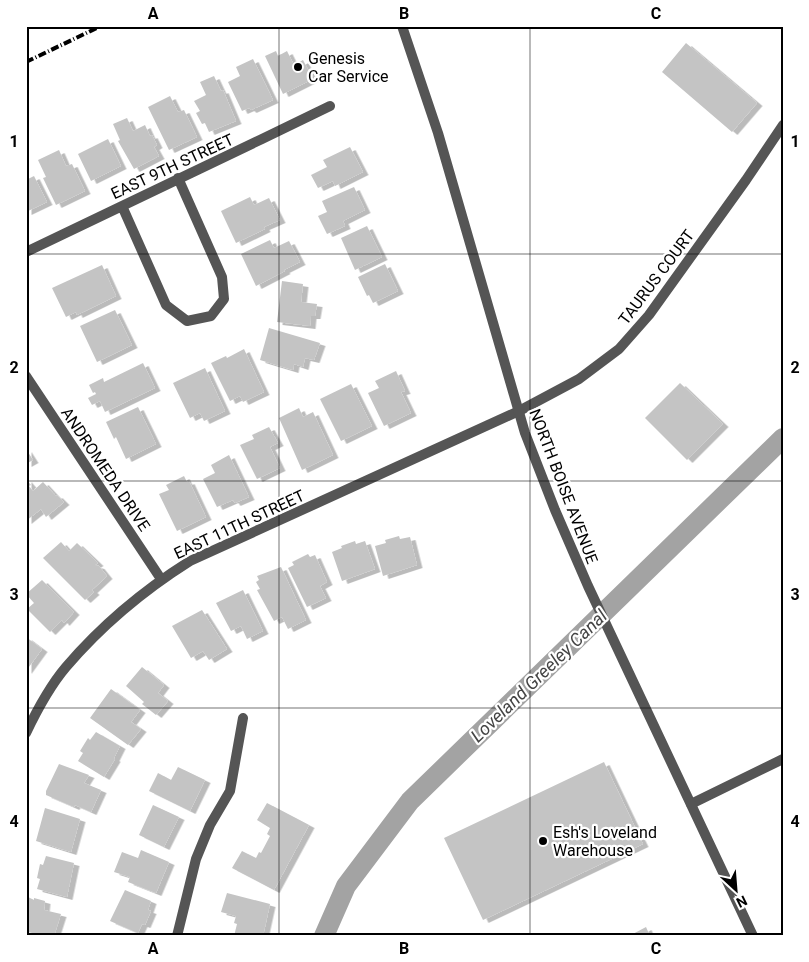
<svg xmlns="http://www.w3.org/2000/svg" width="809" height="962" font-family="Roboto,sans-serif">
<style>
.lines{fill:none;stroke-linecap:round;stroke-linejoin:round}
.canal{stroke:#a3a3a3;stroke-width:20}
.building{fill:#c4c4c4;filter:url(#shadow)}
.minor{stroke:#555;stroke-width:10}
.tertiary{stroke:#555;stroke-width:10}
.rail{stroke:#000;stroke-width:4;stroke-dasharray:8 2.5 1 2.5;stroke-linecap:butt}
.grid{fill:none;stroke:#000;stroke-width:1;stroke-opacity:0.55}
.poi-dot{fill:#000;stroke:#fff;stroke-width:2}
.labels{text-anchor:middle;stroke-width:4.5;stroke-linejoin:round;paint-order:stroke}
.poi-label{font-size:16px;fill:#000;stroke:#fff;text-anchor:start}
.street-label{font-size:16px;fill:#000;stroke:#fff}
.water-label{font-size:18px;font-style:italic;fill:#444;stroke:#fff}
.neatline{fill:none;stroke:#000;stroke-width:2}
.grid-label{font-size:16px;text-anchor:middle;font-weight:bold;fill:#000}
</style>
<defs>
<filter id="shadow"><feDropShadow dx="5.5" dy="3" stdDeviation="0" flood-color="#0004"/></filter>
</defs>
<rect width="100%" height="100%" fill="#fff"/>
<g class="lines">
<path class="canal" d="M 324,936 L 346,886 L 410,801 L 783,438"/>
</g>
<path class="building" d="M 686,43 L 757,103 L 732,132 L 662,72 Z
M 276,51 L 278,56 L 287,51 L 294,65 L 303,60 L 313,79 L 283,94 L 265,56 Z
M 253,59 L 273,100 L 251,110 L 249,108 L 242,111 L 228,82 L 240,76 L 236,67 Z
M 214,76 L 221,91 L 223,90 L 236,121 L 209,132 L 205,123 L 202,124 L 196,113 L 200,111 L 194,101 L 206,95 L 200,82 Z
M 170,96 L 178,112 L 184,110 L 197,137 L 169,150 L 148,107 Z
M 127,118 L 133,131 L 145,125 L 150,136 L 152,135 L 157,145 L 154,147 L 159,156 L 134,169 L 118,141 L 120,140 L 113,124 Z
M 108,139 L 121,166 L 91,181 L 78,154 Z
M 350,147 L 363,172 L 335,186 L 333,181 L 318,188 L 311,175 L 327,167 L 323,160 Z
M 59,150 L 66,166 L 72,164 L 85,191 L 56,205 L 43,178 L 46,177 L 38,160 Z
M 34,176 L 47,202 L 26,212 L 26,180 Z
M 354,187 L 365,210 L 343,221 L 345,226 L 327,234 L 318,216 L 327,212 L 322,201 Z
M 250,197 L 254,205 L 269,198 L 280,220 L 264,227 L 265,229 L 236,243 L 221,211 Z
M 367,226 L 382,257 L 355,270 L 341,238 Z
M 270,240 L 274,248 L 289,241 L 300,262 L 284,270 L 285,271 L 256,286 L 241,254 Z
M 385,264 L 398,291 L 373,303 L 369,295 L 367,296 L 358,277 Z
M 102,265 L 116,296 L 77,315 L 76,312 L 66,317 L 52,288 Z
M 282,281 L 303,284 L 301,302 L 317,304 L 315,316 L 311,316 L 310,326 L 277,322 Z
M 115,310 L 132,345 L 97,362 L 80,326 Z
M 269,328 L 320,343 L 314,360 L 305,358 L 303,367 L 294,364 L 293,370 L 260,360 Z
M 244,349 L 264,392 L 243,402 L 240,396 L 230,401 L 211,363 L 226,356 L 227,358 Z
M 143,363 L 155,388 L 105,412 L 100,401 L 92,405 L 88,398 L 96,394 L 95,392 L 93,393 L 89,385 L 103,378 L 104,382 Z
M 205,368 L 225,411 L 204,421 L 200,413 L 190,418 L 173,383 Z
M 396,371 L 405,391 L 401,392 L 411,413 L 384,426 L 368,393 L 379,388 L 375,381 Z
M 680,383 L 723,424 L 687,460 L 645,418 Z
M 351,384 L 372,426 L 341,441 L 320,399 Z
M 138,407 L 156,444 L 126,459 L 116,437 L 114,439 L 106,422 Z
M 299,408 L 303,417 L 313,412 L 333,455 L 302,470 L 279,418 Z
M 269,427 L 278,443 L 270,447 L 280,468 L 257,479 L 240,445 L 254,439 L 252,435 Z
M 26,449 L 33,460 L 26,464 Z
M 229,455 L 249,497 L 235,503 L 233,500 L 217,507 L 203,479 L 215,473 L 211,465 Z
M 184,476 L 187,482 L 189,481 L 206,517 L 177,531 L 159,494 L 169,490 L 166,485 Z
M 26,479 L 31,485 L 29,486 L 33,491 L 43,482 L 56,496 L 57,495 L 64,502 L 46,517 L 41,509 L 26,521 Z
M 399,536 L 400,539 L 410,537 L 417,565 L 383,576 L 375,546 L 386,543 L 385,540 Z
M 355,541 L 356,544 L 365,541 L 375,569 L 342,581 L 332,552 L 342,548 L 341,546 Z
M 61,542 L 69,551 L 77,543 L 98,563 L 95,565 L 99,566 L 107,576 L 92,590 L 94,592 L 85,600 L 43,558 Z
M 308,554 L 310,557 L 315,555 L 327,582 L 320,586 L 326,598 L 307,607 L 288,568 L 294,565 L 292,562 Z
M 281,567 L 306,620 L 288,629 L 282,617 L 274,621 L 257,590 L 260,589 L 256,582 L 259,580 L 257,576 Z
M 42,580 L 74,612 L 64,623 L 62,620 L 50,632 L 27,609 L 34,603 L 26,594 Z
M 243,590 L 263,631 L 247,639 L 241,626 L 231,631 L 216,603 Z
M 202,610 L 227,649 L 209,660 L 203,651 L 191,658 L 172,626 Z
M 26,637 L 42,649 L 26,671 Z
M 142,667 L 164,685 L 158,693 L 168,701 L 156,715 L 142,704 L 144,702 L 126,686 Z
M 111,689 L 140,710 L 131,722 L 141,729 L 128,745 L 90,718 Z
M 96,732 L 120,746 L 114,758 L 115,759 L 104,777 L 78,761 L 83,753 L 80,751 L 88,738 L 90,740 Z
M 604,762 L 643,844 L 483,920 L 444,838 Z
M 59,764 L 89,775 L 84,783 L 101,790 L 91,812 L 75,805 L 74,807 L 46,795 L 46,791 Z
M 178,767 L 205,780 L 190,811 L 149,791 L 158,773 L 171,780 Z
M 267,803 L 309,825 L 274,890 L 232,868 L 242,851 L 256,858 L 259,852 L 261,853 L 270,836 L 267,834 L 270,828 L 257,820 Z
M 153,805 L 179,817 L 164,847 L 139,835 Z
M 45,808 L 80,819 L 71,852 L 36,841 Z
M 141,850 L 169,862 L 156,893 L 128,882 L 130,877 L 114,872 L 122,852 L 138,858 Z
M 46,856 L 74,863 L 67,897 L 37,889 L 40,879 L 37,878 L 40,864 L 43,865 Z
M 125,890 L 151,901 L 148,910 L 151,911 L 145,925 L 142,924 L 138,933 L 110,921 Z
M 227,893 L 270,904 L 263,936 L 234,936 L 237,924 L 234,923 L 236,916 L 221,912 Z
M 26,896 L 34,900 L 34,898 L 45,901 L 44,910 L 61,914 L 54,936 L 26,932 Z
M 646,927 L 650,936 L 629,936 Z"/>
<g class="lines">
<path class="minor" d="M 122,206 L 166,305 L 187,321 L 211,316 L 224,299 L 222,277 L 178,178
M 26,252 L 262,139 L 330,106
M 26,376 L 161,579
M 26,733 C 37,710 49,687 66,667 C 101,626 144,590 190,561 L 519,411 L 579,379 L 619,349 L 649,315 L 746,180 L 783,125
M 691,804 L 783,759
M 177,936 L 196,859 L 210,825 L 230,791 L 243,718"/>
<path class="tertiary" d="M 402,26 L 438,133 L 525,433 L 555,510 L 588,586 L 753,936"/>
<path class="rail" d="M 26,62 L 101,26"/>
</g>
<path class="grid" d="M 279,26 L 279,936M 530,26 L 530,936M 26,254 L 783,254M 26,481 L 783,481M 26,708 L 783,708"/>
<g class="poi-dot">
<circle cx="298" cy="67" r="5"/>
<circle cx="543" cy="841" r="5"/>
</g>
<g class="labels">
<g class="poi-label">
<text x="308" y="64">Genesis<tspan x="308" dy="18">Car Service</tspan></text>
<text x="553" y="838">Esh's Loveland<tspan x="553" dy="18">Warehouse</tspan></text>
</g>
<g class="street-label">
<text transform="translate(172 166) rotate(-25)" y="6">EAST 9TH STREET</text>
<text transform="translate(656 277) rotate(-53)" y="6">TAURUS COURT</text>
<text transform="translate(106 469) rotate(56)" y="6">ANDROMEDA DRIVE</text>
<text transform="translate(564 486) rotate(69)" y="6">NORTH BOISE AVENUE</text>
<text transform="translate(239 524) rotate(-25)" y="6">EAST 11TH STREET</text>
</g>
<g class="water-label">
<text transform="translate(539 676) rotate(-44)" y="6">Loveland Greeley Canal</text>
</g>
</g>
<rect width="809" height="962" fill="none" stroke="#ffffff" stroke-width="55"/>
<g transform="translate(736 890) rotate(154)" stroke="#ffffff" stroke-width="4" paint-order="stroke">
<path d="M0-4L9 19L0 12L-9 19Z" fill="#000000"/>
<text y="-8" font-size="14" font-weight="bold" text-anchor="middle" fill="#000000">N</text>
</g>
<rect x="28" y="28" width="754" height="906" class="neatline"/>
<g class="grid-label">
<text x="153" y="19">A</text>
<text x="404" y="19">B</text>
<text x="656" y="19">C</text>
<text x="14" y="147">1</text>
<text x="795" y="147">1</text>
<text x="14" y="373">2</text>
<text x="795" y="373">2</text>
<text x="14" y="600">3</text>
<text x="795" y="600">3</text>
<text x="14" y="827">4</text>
<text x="795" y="827">4</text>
<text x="153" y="954">A</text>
<text x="404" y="954">B</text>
<text x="656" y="954">C</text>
</g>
</svg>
